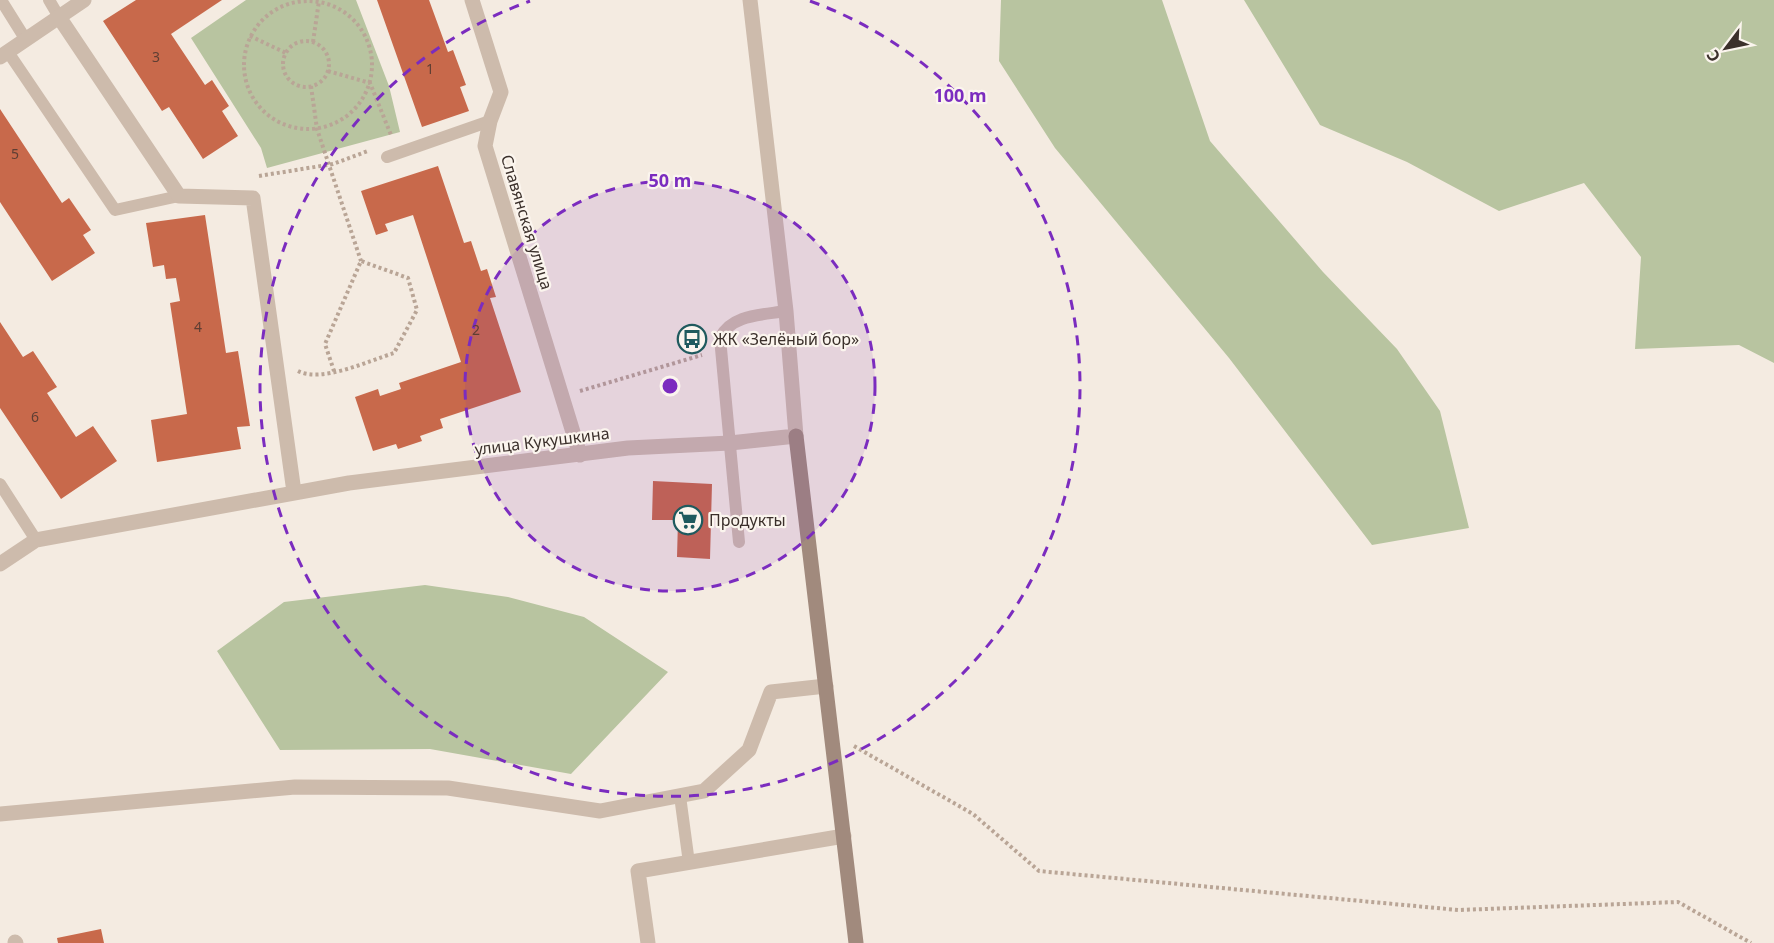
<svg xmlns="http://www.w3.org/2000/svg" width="1774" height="943" font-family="'Noto Sans',sans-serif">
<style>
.green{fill:#b8c4a0}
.building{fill:#c8694b}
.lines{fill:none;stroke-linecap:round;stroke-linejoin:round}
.path{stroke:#b9a596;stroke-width:4;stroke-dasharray:3 3;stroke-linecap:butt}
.lane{stroke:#cdbbac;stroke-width:12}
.street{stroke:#cdbbac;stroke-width:15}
.secondary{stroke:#a18a7d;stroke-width:15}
.ring{fill:none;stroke:#7b2cbf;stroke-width:3;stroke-dasharray:10 8}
.labels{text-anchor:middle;stroke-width:4.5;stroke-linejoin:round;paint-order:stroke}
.number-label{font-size:14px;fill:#5e3e33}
.street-label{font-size:16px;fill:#3b302b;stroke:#fbf5ee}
.poi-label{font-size:16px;fill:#3b302b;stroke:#fbf5ee;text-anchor:start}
.centre{fill:#7b2cbf;stroke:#fbf5ee;stroke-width:3}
.ring-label{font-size:18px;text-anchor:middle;font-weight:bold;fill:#7b2cbf;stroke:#fbf5ee;stroke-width:4.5;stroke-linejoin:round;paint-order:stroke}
</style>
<rect width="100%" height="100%" fill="#f4ebe1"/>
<path class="green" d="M 246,0 L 356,0 L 389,86 L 400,132 L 267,168 L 261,148 L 191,38 Z
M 1001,0 L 1162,0 L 1210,141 L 1323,272 L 1397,349 L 1440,411 L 1469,528 L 1372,545 L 1229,358 L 1055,148 L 999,61 Z
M 1244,0 L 1774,0 L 1774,363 L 1739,345 L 1635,349 L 1641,257 L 1584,183 L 1499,211 L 1407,162 L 1320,125 Z
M 425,585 L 508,597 L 584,617 L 668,672 L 571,774 L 430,749 L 280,750 L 217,651 L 284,602 Z"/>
<path class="building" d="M 136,0 L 222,0 L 171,34 L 205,85 L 212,80 L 229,106 L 222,111 L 238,136 L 203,159 L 169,107 L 162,111 L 103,21 Z
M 377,0 L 429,0 L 448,52 L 453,50 L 466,85 L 460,87 L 469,111 L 422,127 Z
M 0,109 L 62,203 L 69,198 L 91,230 L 83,235 L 95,253 L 52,281 L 0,202 Z
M 438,166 L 464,243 L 471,241 L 481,271 L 487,269 L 496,297 L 490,298 L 521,392 L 440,419 L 443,428 L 420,436 L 422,441 L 398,449 L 396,444 L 373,451 L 355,397 L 378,389 L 380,396 L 401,389 L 399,383 L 461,362 L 413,215 L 385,224 L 388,231 L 376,235 L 361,191 Z
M 205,215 L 226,353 L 238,351 L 250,426 L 237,427 L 241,449 L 157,462 L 151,420 L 187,414 L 170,303 L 180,301 L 176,278 L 166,279 L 164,265 L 153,267 L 146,223 Z
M 0,322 L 23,357 L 33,351 L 57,387 L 47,393 L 76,437 L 93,426 L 117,461 L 61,499 L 0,408 Z
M 653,481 L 712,484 L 710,559 L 677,557 L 678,520 L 652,520 Z
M 101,929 L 104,943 L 58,943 L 57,938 Z"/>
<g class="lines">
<path class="path" d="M244 65a64 64 0 1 1 128 0a64 64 0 1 1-128 0Z
M 250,36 L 286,53
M283 64a23 23 0 1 1 46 0a23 23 0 1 1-46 0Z
M 313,42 L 319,1
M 328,71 L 370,83 L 391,135
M 311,86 L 317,129 L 361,261
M 259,176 L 333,164 L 368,151
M 298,371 C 322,383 368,361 394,353 L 417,310 L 408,278 L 361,261 L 325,344 L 334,371
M 580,391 L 702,355
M 854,746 L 973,814 L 1039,871 L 1458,910 L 1678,902 L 1751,943"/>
<path class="lane" d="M 1,0 L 26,40
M 49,0 L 59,17
M 8,52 L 115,210 L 179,196
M 387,157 L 490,121
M 0,484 L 36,540
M 739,542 L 720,338 C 731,314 763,315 786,311
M 680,796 L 689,863"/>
<path class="street" d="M 472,0 L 501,92 L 490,121 L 485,146 L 580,455
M 59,17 L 179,196 L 253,198 L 294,492
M 0,57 L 84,0
M 0,564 L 36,540 L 349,483 L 628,448 L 730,443 L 796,436 L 786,311 L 750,0
M 0,814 L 295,787 L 448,788 L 600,811 L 704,791 L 749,750 L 771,692 L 826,686
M 15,942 L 16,943
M 648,943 L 638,871 L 844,836"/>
<path class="secondary" d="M 796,436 L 856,943"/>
</g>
<circle cx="670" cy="386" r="205" fill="#7b2cbf" fill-opacity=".12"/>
<g class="ring">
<circle cx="670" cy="386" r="205"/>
<path d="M810 1A410 410 0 1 1 530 1"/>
</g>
<defs>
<g id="bus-ring" transform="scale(1.5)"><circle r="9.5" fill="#fbf5ee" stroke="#1f5a5e" stroke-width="1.5"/><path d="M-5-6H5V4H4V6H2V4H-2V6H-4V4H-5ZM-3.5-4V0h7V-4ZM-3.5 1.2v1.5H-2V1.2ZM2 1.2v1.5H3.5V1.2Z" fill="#1f5a5e"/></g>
<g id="supermarket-ring" transform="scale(1.5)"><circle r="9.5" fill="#fbf5ee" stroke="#1f5a5e" stroke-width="1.5"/><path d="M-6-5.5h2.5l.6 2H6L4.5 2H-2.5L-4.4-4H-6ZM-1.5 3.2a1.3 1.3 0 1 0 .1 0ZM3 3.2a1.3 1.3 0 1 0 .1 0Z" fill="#1f5a5e"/></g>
</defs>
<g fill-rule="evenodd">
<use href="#bus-ring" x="692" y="339"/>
<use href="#supermarket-ring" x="688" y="520"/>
</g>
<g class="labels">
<g class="number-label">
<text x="156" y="62">3</text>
<text x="430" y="74">1</text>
<text x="15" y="159">5</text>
<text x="198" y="332">4</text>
<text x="476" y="335">2</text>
<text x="35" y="422">6</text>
</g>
<g class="street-label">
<text transform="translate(527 222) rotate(73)" y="6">Славянская улица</text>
<text transform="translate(542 441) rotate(-7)" y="6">улица Кукушкина</text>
</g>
<g class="poi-label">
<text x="713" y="345">ЖК «Зелёный бор»</text>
<text x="709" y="526">Продукты</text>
</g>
</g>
<circle cx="670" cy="386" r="9" class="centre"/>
<g class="ring-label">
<text x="960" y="102">100 m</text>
<text x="670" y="187">50 m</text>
</g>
<g transform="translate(1726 48) rotate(238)" stroke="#fbf5ee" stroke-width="4.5" paint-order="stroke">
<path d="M0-4.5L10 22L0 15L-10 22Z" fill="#3b302b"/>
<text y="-9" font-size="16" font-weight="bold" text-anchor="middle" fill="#3b302b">С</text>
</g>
</svg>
